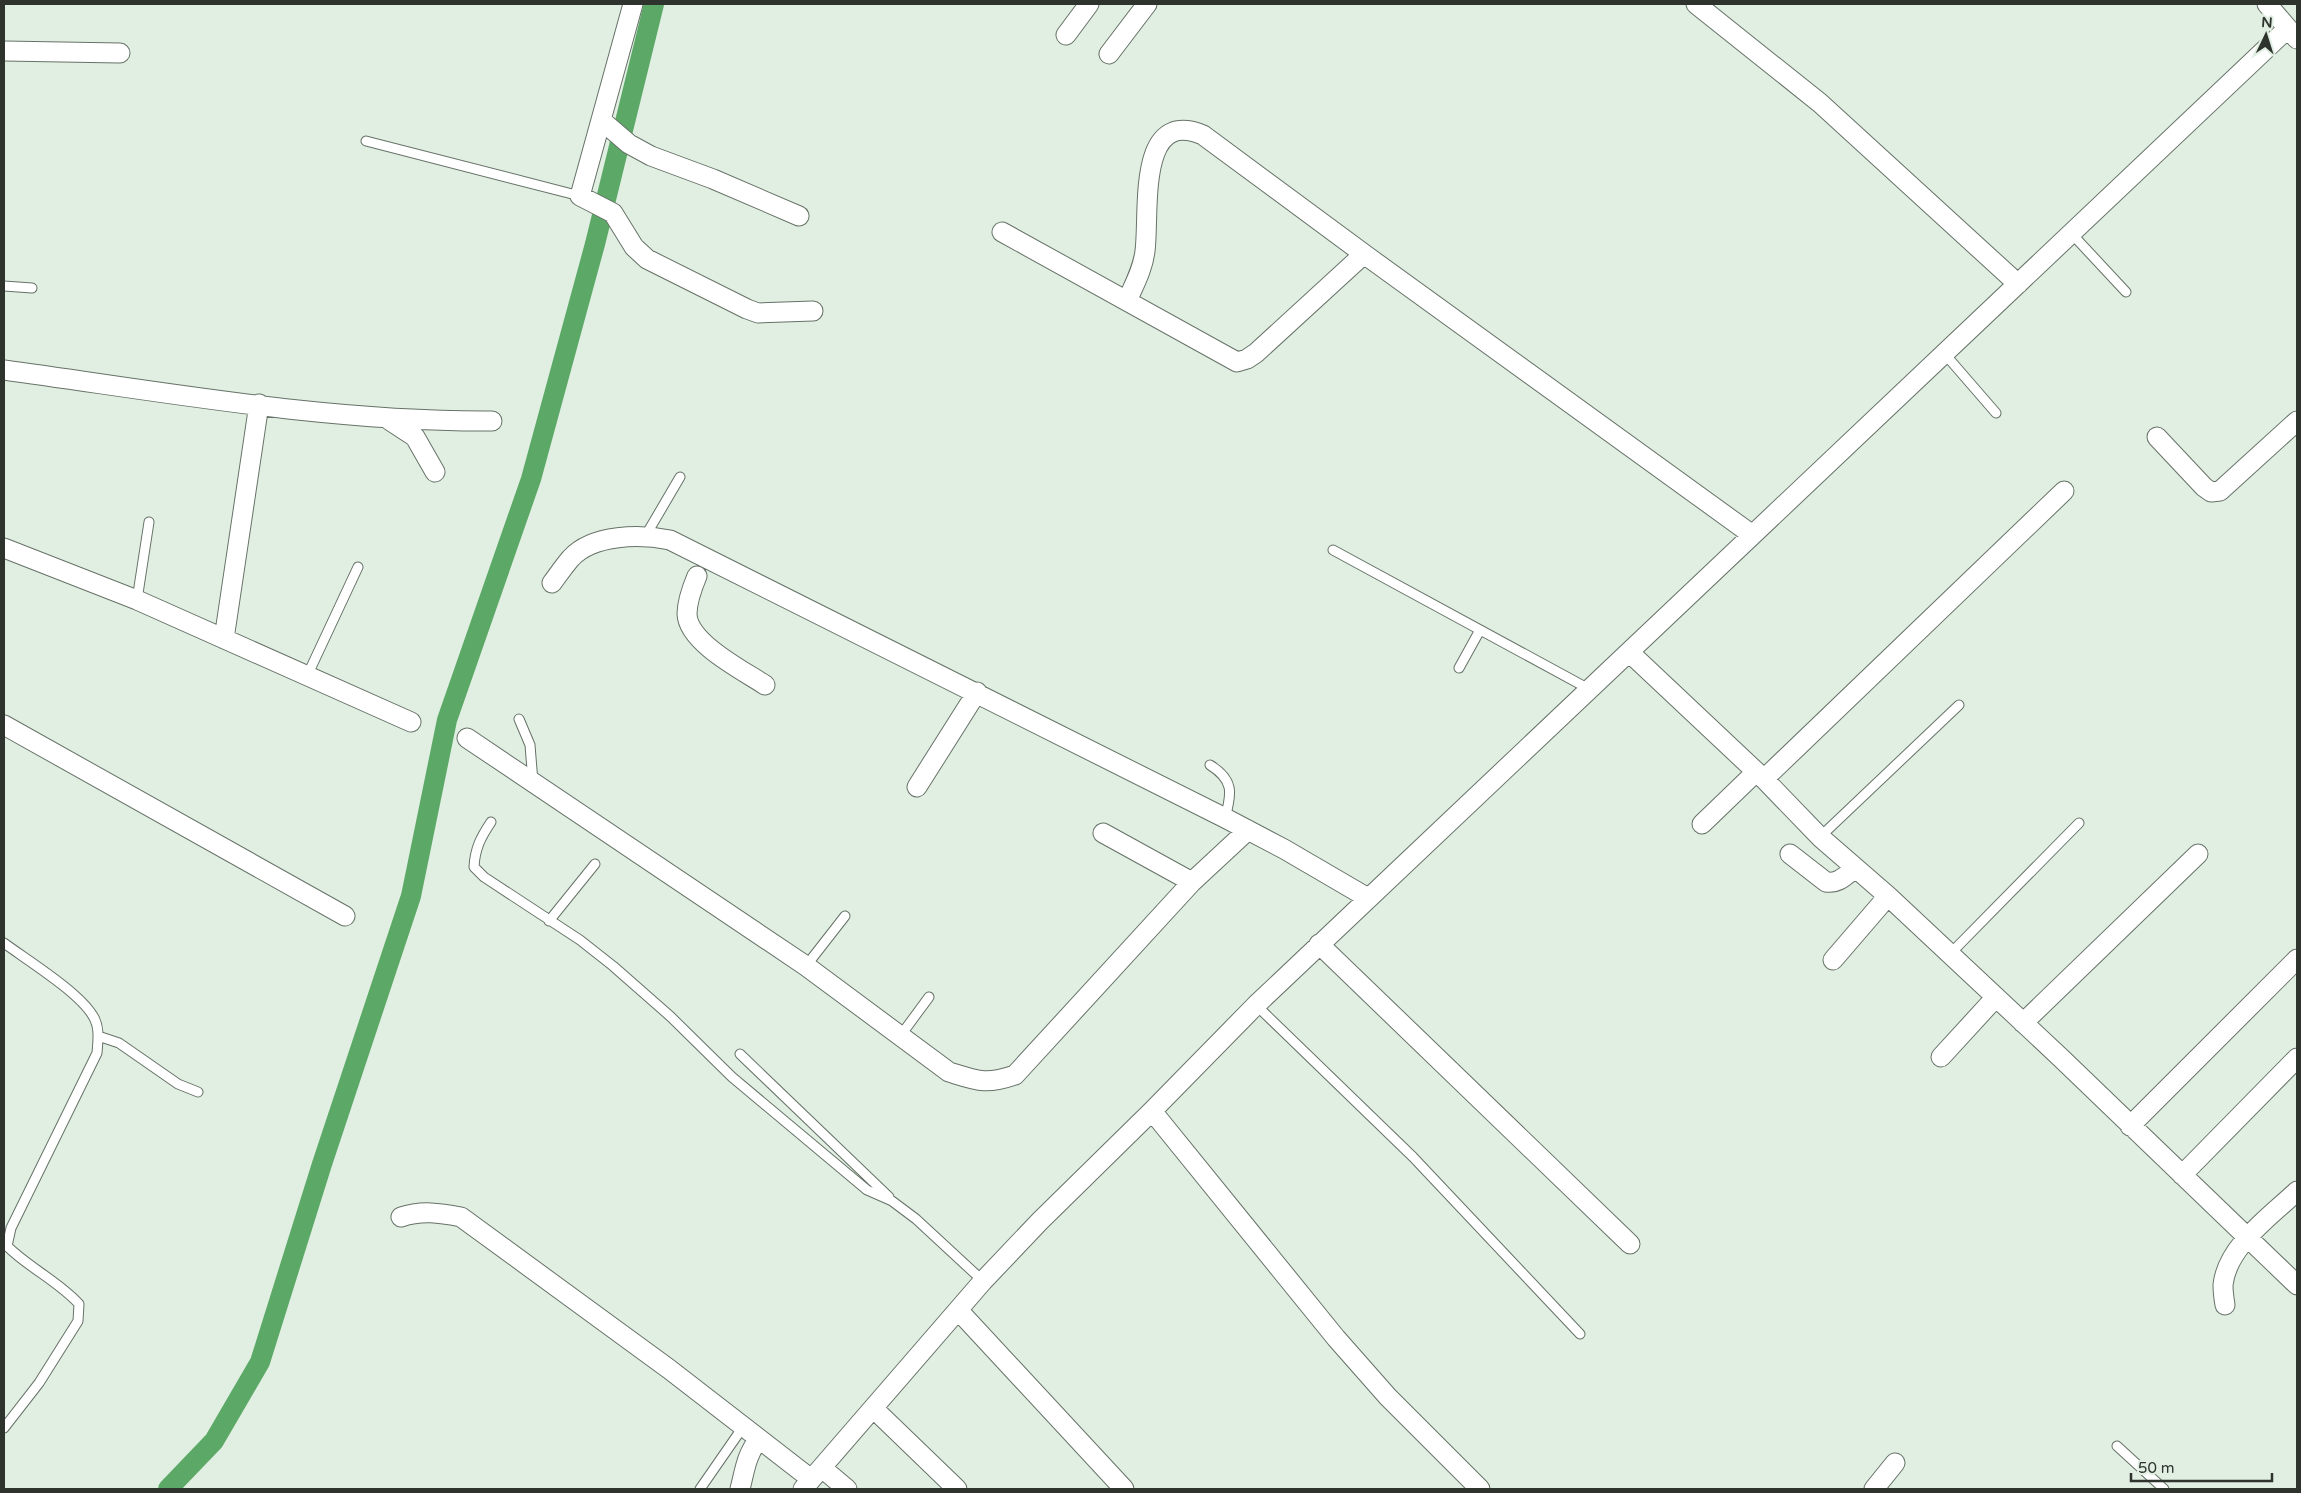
<svg xmlns="http://www.w3.org/2000/svg" width="2301" height="1493" font-family="'Varela Round',sans-serif">
<style>
.lines{fill:none;stroke-linecap:round;stroke-linejoin:round}
.canal{stroke:#5ca967;stroke-width:20}
.service-casing{stroke:#667267;stroke-width:11}
.minor-casing{stroke:#667267;stroke-width:21}
.service{stroke:#fff;stroke-width:9}
.minor{stroke:#fff;stroke-width:19}
</style>
<rect width="100%" height="100%" fill="#e1eee2"/>
<g class="lines">
<path class="canal" d="M 168,1489 L 214,1441 L 260,1362 L 322,1164 L 411,896 L 447,720 L 531,479 L 595,244 L 654,4"/>
<g class="service-casing">
<path id="service" d="M 366,141 L 580,196
M 2071,233 L 2126,292
M 4,286 L 32,288
M 1944,353 L 1996,413
M 646,535 L 680,477
M 1333,550 L 1589,689
M 137,600 L 149,522
M 1459,668 L 1480,630
M 307,676 L 358,567
M 519,719 L 530,745 L 533,782
M 1210,765 C 1234,780 1232,793 1225,818
M 491,822 C 481,837 475,848 474,867 L 484,877 L 580,940 L 613,966 L 671,1017 L 732,1077 L 867,1190 L 892,1201 L 916,1219 L 983,1281
M 1820,837 L 1959,705
M 549,921 L 595,864
M 4,943 C 27,960 79,992 93,1016 C 100,1027 98,1040 97,1053 L 11,1228 L 7,1246 C 29,1268 58,1281 79,1304 L 78,1321 L 39,1383 L 4,1428
M 1950,954 L 2079,823
M 806,966 L 845,916
M 1256,1005 L 1413,1157 L 1580,1334
M 901,1035 L 929,997
M 98,1036 L 119,1043 L 178,1084 L 198,1092
M 740,1054 L 889,1197
M 2117,1446 L 2164,1489
M 700,1489 L 743,1427"/>
</g>
<g class="minor-casing">
<path id="minor" d="M 633,4 L 580,196 L 613,213 L 634,247 L 647,259 L 747,309 L 758,313 L 813,311
M 1696,4 L 1820,103 L 2018,284
M 2267,4 L 2297,39
M 1066,35 L 1089,4
M 4,51 L 120,53
M 1109,54 L 1147,4
M 601,120 L 629,144 L 651,156 L 713,179 L 799,216
M 1002,232 L 1237,362 L 1247,359 L 1256,353 L 1364,254 L 1751,534
M 1127,301 C 1134,285 1143,269 1145,251 C 1150,213 1136,107 1203,135 L 1364,254
M 4,370 C 165,392 328,422 492,421
M 386,418 L 415,437 L 435,472
M 2157,437 L 2204,487 L 2211,492 L 2220,491 L 2297,421
M 4,548 L 137,600 L 411,722
M 697,576 C 692,588 687,601 687,614 C 688,643 744,671 765,685
M 552,583 C 558,575 564,566 571,558 C 593,534 641,534 670,540 L 1225,818 L 1284,849 L 1368,898
M 224,639 L 259,404
M 1629,652 L 1764,779 L 1820,837 L 1888,896 L 2061,1058 L 2297,1285
M 4,725 L 345,916
M 467,738 L 806,966 L 949,1072 C 978,1081 986,1085 1015,1075 L 1192,882 L 1248,830
M 1764,779 L 2064,491
M 917,787 L 977,692
M 1702,824 L 1756,772
M 1103,833 L 1192,882
M 1790,854 L 1826,882 C 1839,884 1846,875 1855,868
M 1319,944 L 1630,1244
M 1833,960 L 1888,896
M 2023,1023 L 2198,854
M 1941,1057 L 1996,997
M 1152,1111 L 1336,1338 L 1388,1397 L 1480,1489
M 2130,1126 L 2297,959
M 2182,1175 L 2297,1058
M 401,1217 C 422,1210 440,1213 461,1217 L 669,1369 L 811,1479
M 2225,1305 C 2224,1299 2223,1291 2223,1285 C 2227,1246 2271,1216 2297,1191
M 958,1310 L 1124,1489
M 873,1408 L 957,1489
M 822,1468 L 847,1489
M 740,1489 C 745,1470 746,1455 759,1439
M 803,1489 L 983,1281 L 1040,1221 L 1152,1111 L 1256,1005 L 2287,29
M 1874,1489 L 1895,1463"/>
</g>
<use href="#service" class="service"/>
<use href="#minor" class="minor"/>
</g>
<rect width="2301" height="1493" fill="none" stroke="#2e332e" stroke-width="10"/>
<g transform="translate(2266 35) rotate(4)" stroke="#e1eee2" stroke-width="4" paint-order="stroke">
<path d="M0-4L9 19L0 12L-9 19Z" fill="#2e332e"/>
<text y="-8" font-size="14" font-weight="bold" text-anchor="middle" fill="#2e332e">N</text>
</g>
<path d="M2131 1473v8h141v-8" fill="none" stroke="#2e332e" stroke-width="2.5"/>
<text x="2138" y="1473" font-size="15" fill="#2e332e" stroke="#e1eee2" stroke-width="4" paint-order="stroke">50 m</text>
</svg>
